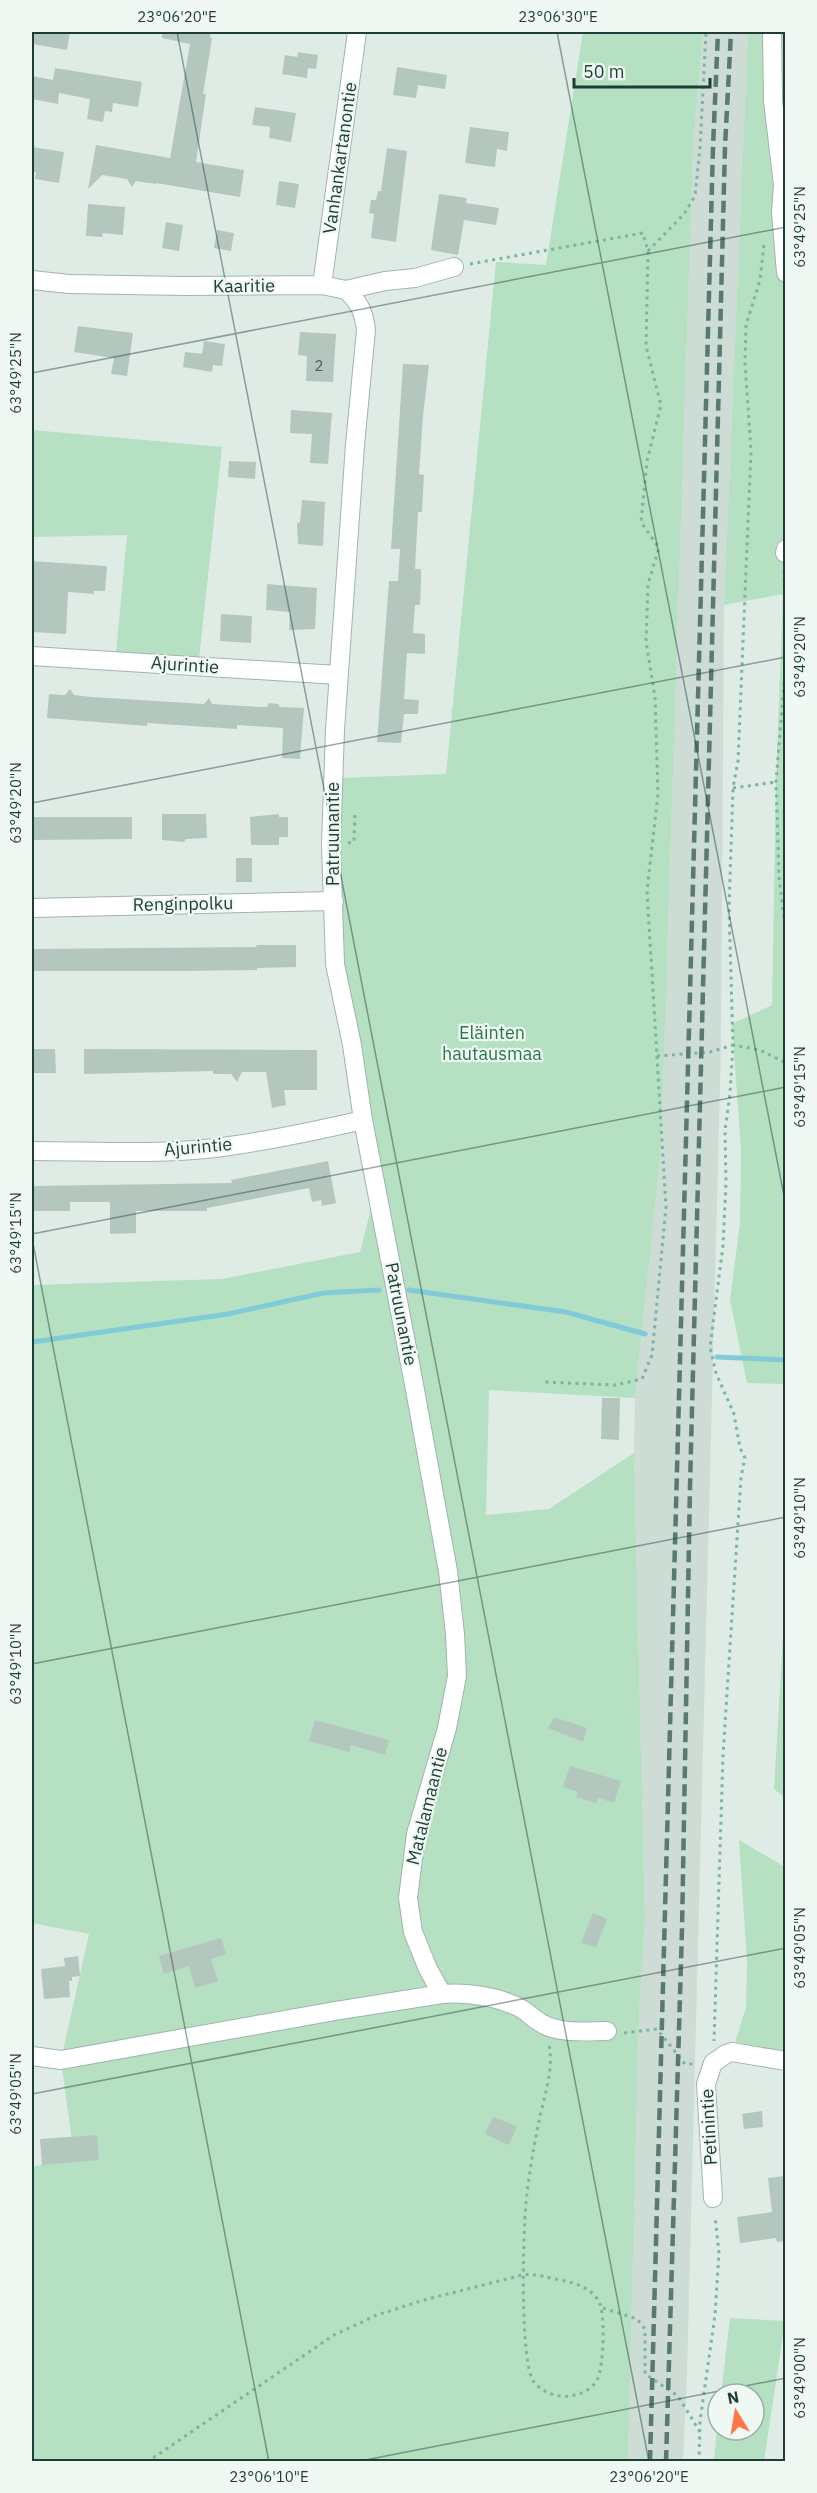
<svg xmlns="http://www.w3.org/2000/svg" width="817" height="2493" font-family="'IBM Plex Sans',sans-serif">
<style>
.built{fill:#cddcd5}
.green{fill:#b5e0c1}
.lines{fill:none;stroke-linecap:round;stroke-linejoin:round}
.stream{stroke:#81cbd8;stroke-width:5}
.building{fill:#b4c7bf}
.minor-casing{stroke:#a1b4ad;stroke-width:20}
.path{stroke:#7cb4a2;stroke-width:3;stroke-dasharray:3 4.5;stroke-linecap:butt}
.minor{stroke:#fff;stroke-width:18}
.rail{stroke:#587a71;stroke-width:4.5;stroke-dasharray:12 6;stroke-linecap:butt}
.ticks{fill:none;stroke:#1e3e35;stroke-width:1.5;stroke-opacity:0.45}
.labels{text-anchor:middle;stroke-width:4.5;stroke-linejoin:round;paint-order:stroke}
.number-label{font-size:15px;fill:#446058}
.street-label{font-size:18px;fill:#1e3e35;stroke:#f0f8f4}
.park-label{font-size:18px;fill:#247944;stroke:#f0f8f4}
.neatline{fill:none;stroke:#1e3e35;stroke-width:2}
.ticks-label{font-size:15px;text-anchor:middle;fill:#1e3e35}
</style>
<rect width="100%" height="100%" fill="#dfece6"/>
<path class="built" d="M 703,32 L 748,32 L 724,605 L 721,1045 L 687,2375 L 683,2461 L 628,2462 L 639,2016 L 645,1919 L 634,1453 L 635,1398 L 661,1149 L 693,147 Z"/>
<path class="green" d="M 583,32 L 703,32 L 693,147 L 661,1149 L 635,1398 L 489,1390 L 486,1515 L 549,1509 L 634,1453 L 645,1919 L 639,2016 L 628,2461 L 32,2461 L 32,2167 L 74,2156 L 61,2060 L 89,1934 L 32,1923 L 32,1285 L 222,1279 L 360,1252 L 374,1197 L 343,964 L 338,847 L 340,778 L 446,774 L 496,262 L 546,265 Z
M 748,32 L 785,32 L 785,1384 L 747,1383 L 730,1300 L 740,1223 L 741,1151 L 732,1024 L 772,1005 L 776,782 L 783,594 L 724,605 Z
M 32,430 L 222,447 L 199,659 L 116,654 L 127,535 L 32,537 Z
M 785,1604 L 785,1798 L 774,1789 Z
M 739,1840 L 785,1867 L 785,2053 L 735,2043 L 746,2007 L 747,1961 Z
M 730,2318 L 785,2321 L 764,2461 L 714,2461 L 718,2418 L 718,2430 L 754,2430 L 754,2394 L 721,2394 Z"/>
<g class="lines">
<path class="stream" d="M 409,1290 L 566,1312 L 645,1334
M 32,1342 L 228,1314 L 323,1293 L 379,1290
M 717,1357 L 786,1360"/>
</g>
<path class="building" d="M 32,32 L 70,32 L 67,50 L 32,44 Z
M 162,32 L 211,32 L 210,37 L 212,38 L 203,94 L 206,94 L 196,162 L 244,170 L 240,197 L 156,183 L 156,184 L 136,181 L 132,187 L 127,179 L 102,175 L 88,189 L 96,145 L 170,158 L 190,44 L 162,38 Z
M 298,52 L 318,55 L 316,69 L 308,68 L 307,78 L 282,74 L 285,55 L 297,57 Z
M 397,67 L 447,75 L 445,89 L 418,85 L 416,98 L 393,95 Z
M 55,68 L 142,82 L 138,107 L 113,103 L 112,112 L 105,111 L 103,122 L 87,119 L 90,99 L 59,93 L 58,104 L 32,99 L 32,76 L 53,80 Z
M 255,107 L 296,113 L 291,142 L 269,138 L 270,127 L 252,125 Z
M 470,127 L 509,132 L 507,151 L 497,149 L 495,167 L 465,163 Z
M 32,147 L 64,152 L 59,183 L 35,179 L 36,172 L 32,172 Z
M 387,148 L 407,151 L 396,242 L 371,238 L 374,214 L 369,213 L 371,200 L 376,200 L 378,191 L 381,191 Z
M 279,181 L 299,184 L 295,208 L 276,205 Z
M 439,194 L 467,198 L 466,203 L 499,208 L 496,225 L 464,220 L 458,255 L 431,250 Z
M 88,204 L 125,207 L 123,235 L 103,233 L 102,237 L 86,236 Z
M 166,222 L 183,225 L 179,251 L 162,248 Z
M 217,230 L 234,233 L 231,251 L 214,248 Z
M 78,326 L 133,333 L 127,376 L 111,374 L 114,358 L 74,352 Z
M 300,332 L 336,334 L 333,382 L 306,381 L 307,356 L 298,355 Z
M 204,341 L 225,344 L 222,366 L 213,365 L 212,372 L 183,367 L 185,352 L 202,354 Z
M 403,364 L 429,365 L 423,416 L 419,474 L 424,475 L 422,512 L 418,512 L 415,569 L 421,569 L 421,583 L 420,605 L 415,605 L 413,633 L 425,634 L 425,654 L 407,653 L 404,699 L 419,700 L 418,714 L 404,714 L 401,743 L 377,742 L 389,581 L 398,581 L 400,549 L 391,549 Z
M 291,410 L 332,413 L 328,464 L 310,463 L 312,434 L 290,433 Z
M 229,461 L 256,462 L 255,479 L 228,477 Z
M 302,500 L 325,502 L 323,546 L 298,544 L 297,523 L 300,522 Z
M 32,561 L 107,566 L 105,591 L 94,591 L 94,594 L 68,592 L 66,634 L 32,632 Z
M 267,584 L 317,588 L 315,629 L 289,630 L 290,612 L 266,610 Z
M 221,614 L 252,616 L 251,643 L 220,641 Z
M 70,689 L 74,695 L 92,697 L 204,704 L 209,698 L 212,704 L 258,707 L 267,707 L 269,703 L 278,704 L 280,707 L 304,708 L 300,759 L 282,758 L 283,728 L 237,725 L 237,729 L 147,723 L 147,726 L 47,718 L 49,694 L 65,695 Z
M 162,814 L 206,814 L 207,838 L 186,839 L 184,842 L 162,840 Z
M 279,814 L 279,817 L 288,817 L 288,837 L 279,837 L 279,845 L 251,845 L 250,817 Z
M 32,817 L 132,817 L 132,839 L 32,840 Z
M 236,858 L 252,858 L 252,882 L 236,882 Z
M 256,945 L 296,945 L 296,967 L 257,968 L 257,970 L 185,971 L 32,971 L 32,949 L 257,947 Z
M 32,1049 L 55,1049 L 56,1073 L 32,1073 Z
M 84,1049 L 317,1050 L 317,1090 L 284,1090 L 286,1105 L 272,1108 L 266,1072 L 242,1072 L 237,1082 L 231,1074 L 213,1074 L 213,1071 L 84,1074 Z
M 328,1161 L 336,1203 L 322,1206 L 321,1200 L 312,1202 L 309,1188 L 207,1208 L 207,1211 L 136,1211 L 136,1233 L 110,1234 L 110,1202 L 70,1202 L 70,1211 L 32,1211 L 32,1186 L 232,1183 L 231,1180 Z
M 602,1398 L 620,1398 L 619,1440 L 601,1439 Z
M 554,1717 L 587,1728 L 583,1742 L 548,1728 Z
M 315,1720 L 389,1740 L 385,1755 L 351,1745 L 349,1752 L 309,1741 Z
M 570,1766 L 621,1781 L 614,1803 L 598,1798 L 596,1803 L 576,1797 L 578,1792 L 563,1787 Z
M 593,1913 L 607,1919 L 596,1947 L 581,1943 Z
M 221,1938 L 226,1954 L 211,1959 L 218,1981 L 195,1988 L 189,1966 L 164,1974 L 159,1956 Z
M 78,1956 L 80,1976 L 72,1977 L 72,1981 L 69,1981 L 70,1997 L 44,1999 L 41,1969 L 65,1966 L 64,1958 Z
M 762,2111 L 763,2127 L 744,2129 L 742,2114 Z
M 493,2117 L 517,2126 L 509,2145 L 485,2134 Z
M 97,2135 L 99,2160 L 42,2165 L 40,2139 Z
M 786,2176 L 786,2241 L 777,2242 L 776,2238 L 740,2243 L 737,2217 L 772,2212 L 768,2178 Z"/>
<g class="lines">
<g class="minor-casing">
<path id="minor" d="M 772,32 L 773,101 L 783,185 L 781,212 L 786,273
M 32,280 L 69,284 L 184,286 L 322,285 L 346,290 L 385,281 L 415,278 L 454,267
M 322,285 L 357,32
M 785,553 L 786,549
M 32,656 L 338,675
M 32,908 L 334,901
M 32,1151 C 92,1151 155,1155 215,1148 C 264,1142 315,1131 363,1120
M 442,1994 C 465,1992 494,1996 516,2006 C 526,2010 533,2019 543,2024 C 559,2034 589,2031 607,2031
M 32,2056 L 61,2060 L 335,2011 L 442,1994 L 428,1969 L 413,1932 L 408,1898 L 416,1834 L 447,1728 L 457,1676 L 455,1634 L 448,1571 L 413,1379 L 363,1120 L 352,1045 L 335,964 L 331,845 L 335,730 L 355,445 L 366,330 C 364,312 359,302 346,290
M 713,2198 L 706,2084 L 713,2063 L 726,2054 L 732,2052 L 786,2061"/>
</g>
<path class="path" d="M 764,245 L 760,280 L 746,325 L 745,363 L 751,451 L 738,761 L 733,788 L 729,908 L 733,1045 L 760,1050 L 786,1063
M 648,251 L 684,214 L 695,196 L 700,148 L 706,32
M 470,264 L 643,233 L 648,251 L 646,346 L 661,405 L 647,461 L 641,522 L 659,548 L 648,584 L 646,642 L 655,697 L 658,794 L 647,891 L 666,1207 L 652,1355 L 642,1379 L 615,1385 L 543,1382
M 784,570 L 785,673 L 776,782 L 779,877 L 786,934
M 733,788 L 776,782
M 348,843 L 354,842 L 355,812
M 657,1056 L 710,1052 L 733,1045 L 730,1094 L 725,1130 L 726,1182 L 723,1246 L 710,1347 L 716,1373 L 734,1414 L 740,1448 L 745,1458 L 741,1477 L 723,1755 L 714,2041
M 624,2033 L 657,2029 L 685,2064 L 693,2064
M 603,2308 L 637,2319 L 645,2329 L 645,2374 L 678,2396 L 700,2432
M 147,2462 L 334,2335 L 377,2315 L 424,2300 L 511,2278 C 528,2272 537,2275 555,2279 C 571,2282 588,2285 598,2300 C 606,2311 604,2367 597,2380 C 593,2388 584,2393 575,2395 C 562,2399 543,2394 534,2382 C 519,2363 523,2222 527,2193 C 530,2169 534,2145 539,2121 C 544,2097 554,2070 549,2045
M 699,2462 L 700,2421 L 715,2315 L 719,2253 L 715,2216"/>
<use href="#minor" class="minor"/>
<path class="rail" d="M 650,2462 L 713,147 L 718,32
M 666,2462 L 682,1929 L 690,1486 L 725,147 L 731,32"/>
</g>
<path class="ticks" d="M 177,32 L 649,2462M 557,32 L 786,1206M 32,373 L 786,227M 32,803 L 786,657M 32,1234 L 786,1087M 32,1238 L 269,2462M 32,1664 L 786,1517M 32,2094 L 786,1948M 355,2462 L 786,2378"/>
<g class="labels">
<g class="number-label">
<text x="319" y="371">2</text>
</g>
<g class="street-label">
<text transform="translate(340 158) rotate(-82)" y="6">Vanhankartanontie</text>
<text transform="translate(244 286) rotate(-1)" y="6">Kaaritie</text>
<text transform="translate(185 665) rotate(4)" y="6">Ajurintie</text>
<text transform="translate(333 834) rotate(-90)" y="6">Patruunantie</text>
<text transform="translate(183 904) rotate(-1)" y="6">Renginpolku</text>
<text transform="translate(198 1147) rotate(-5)" y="6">Ajurintie</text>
<text transform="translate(401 1314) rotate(79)" y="6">Patruunantie</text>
<text transform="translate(427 1806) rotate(-76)" y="6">Matalamaantie</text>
<text transform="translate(709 2127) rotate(-93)" y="6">Petinintie</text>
</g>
<g class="park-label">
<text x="492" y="1039">Eläinten<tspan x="492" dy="21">hautausmaa</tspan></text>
</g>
</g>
<rect width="817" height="2493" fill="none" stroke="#f0f8f4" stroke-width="66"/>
<g transform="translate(736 2412) rotate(349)"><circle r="28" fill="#f0f8f4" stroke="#9caea8" stroke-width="1.5"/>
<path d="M0-4.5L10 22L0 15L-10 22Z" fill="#ff754a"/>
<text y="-9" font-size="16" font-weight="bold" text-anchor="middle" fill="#1e3e35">N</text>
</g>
<path d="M574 78v9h136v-9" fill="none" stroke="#1e3e35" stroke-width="3"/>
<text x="583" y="78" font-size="18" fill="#1e3e35" stroke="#f0f8f4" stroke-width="4.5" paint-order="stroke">50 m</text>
<rect x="33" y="33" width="751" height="2427" class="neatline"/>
<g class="ticks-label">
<text x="177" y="22">23°06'20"E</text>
<text x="558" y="22">23°06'30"E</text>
<text transform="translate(800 227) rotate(-90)" y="5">63°49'25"N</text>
<text transform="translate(16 373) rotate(-90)" y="5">63°49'25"N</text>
<text transform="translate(800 657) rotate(-90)" y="5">63°49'20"N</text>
<text transform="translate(16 803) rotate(-90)" y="5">63°49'20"N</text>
<text transform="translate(800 1087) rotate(-90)" y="5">63°49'15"N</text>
<text transform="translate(16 1233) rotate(-90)" y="5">63°49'15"N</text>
<text transform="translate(800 1518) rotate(-90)" y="5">63°49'10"N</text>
<text transform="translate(16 1664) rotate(-90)" y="5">63°49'10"N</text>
<text transform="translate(800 1948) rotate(-90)" y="5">63°49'05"N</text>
<text transform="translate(16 2094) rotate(-90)" y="5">63°49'05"N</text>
<text transform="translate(800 2378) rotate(-90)" y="5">63°49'00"N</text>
<text x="269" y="2482">23°06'10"E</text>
<text x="649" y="2482">23°06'20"E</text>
</g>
</svg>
